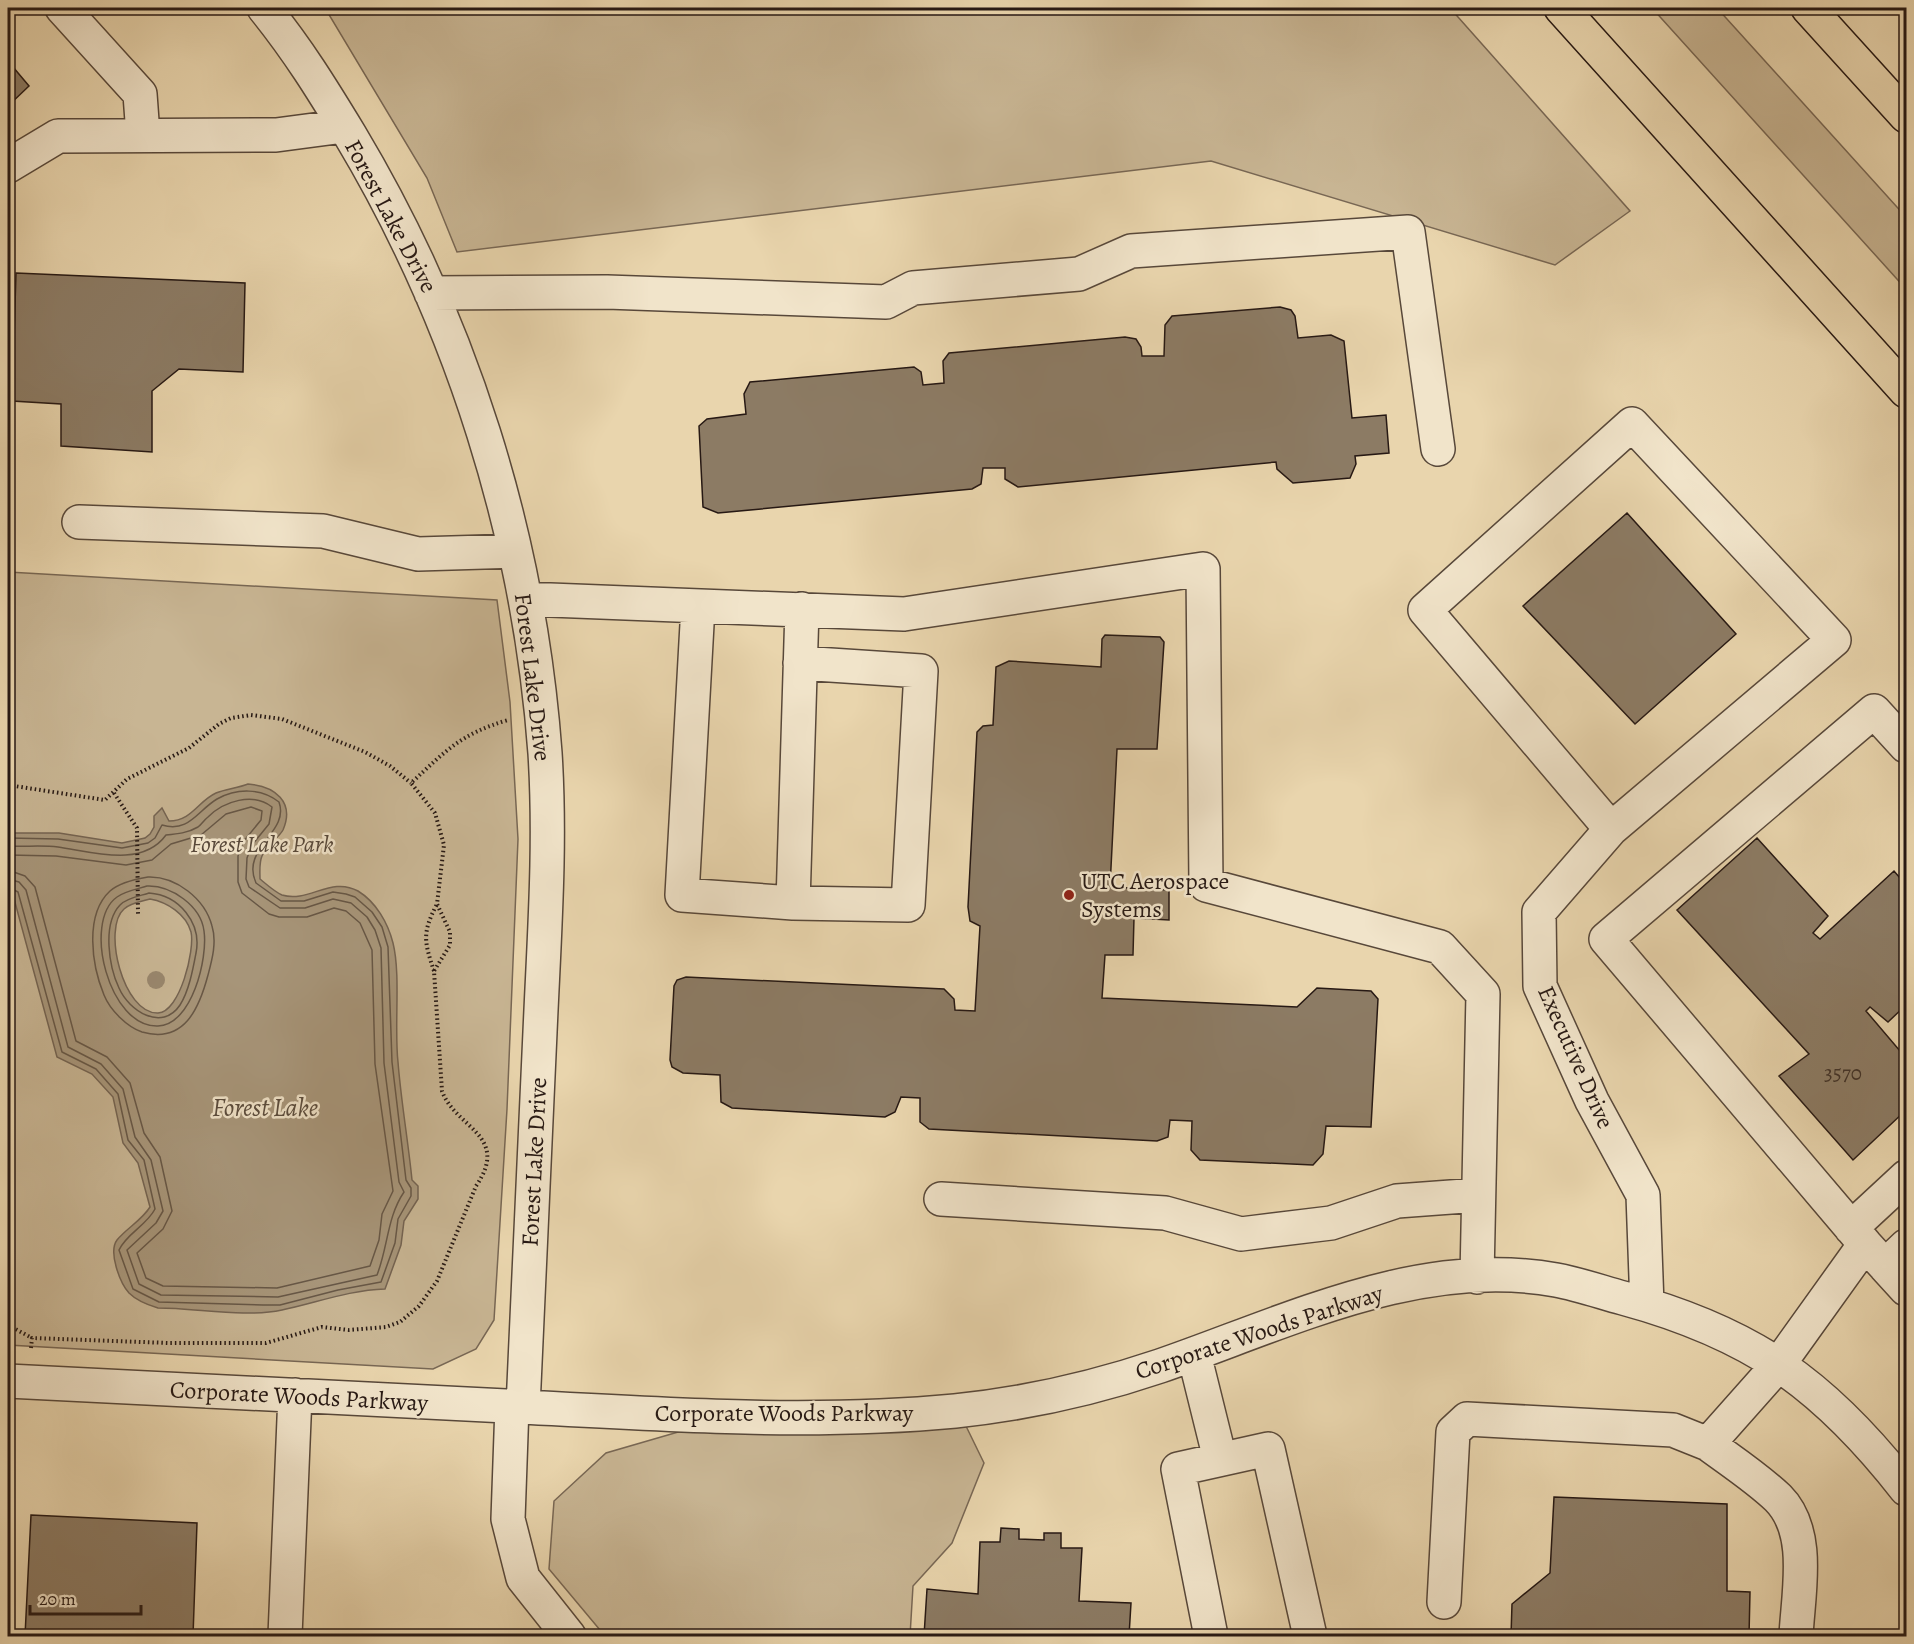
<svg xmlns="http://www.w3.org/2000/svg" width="1914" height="1644" font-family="Alegreya,serif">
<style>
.green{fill:#c8b593;stroke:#786754;stroke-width:1.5}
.water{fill:#a79579;stroke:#746351;stroke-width:1.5;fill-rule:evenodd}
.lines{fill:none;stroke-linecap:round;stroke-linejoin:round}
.shore{stroke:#675746;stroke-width:1.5}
.building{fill:#8c7b64;stroke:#271914;stroke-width:1.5}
.minor-casing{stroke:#58483a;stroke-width:36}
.highway-casing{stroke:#271914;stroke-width:36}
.path{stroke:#271914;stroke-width:4;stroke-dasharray:1.5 3;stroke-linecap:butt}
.minor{stroke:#f1e4ca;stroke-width:33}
.highway{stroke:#e9d5ad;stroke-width:33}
.tree{fill:#99876e}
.poi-dot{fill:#8f2418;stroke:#f1e4ca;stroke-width:2}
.labels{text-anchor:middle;stroke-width:5;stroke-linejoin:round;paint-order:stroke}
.number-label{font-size:21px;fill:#403228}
.street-label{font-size:24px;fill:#271914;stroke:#f1e4ca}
.park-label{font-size:24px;font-style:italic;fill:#57483a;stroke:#f1e4ca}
.poi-label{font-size:24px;fill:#271914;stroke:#f1e4ca;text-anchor:start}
.water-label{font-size:26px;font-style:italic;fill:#5a4b3c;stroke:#f1e4ca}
</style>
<rect width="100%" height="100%" fill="#e9d5ad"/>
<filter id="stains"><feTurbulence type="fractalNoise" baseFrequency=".00333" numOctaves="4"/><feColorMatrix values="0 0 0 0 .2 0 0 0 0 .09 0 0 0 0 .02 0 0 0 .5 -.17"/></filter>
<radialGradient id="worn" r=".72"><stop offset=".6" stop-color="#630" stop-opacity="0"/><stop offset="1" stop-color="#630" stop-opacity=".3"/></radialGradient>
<path class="green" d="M 325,8 L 1450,8 L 1630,211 L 1555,265 L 1211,161 L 457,252 L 427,178 Z
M 1652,8 L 1717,8 L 1906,217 L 1906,289 Z
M 8,572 L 497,600 L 510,702 L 518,839 L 507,1109 L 494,1320 L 476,1349 L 433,1369 L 8,1345 Z
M 964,1422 L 984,1463 L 952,1543 L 913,1586 L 910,1636 L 605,1636 L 549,1569 L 554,1501 L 606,1453 L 685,1430 Z"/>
<path class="water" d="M 248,784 C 275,786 295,802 283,830 C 278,839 266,845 262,856 C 259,863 260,871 260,879 C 266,884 275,892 282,895 C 309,903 331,876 358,891 C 376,902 388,923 393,943 C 401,975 394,1027 398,1062 C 401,1101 408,1140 412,1180 L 418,1186 L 418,1199 L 404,1221 L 401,1245 L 385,1289 C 349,1290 316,1303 282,1310 C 245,1318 197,1308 158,1308 C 148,1305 137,1301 129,1293 C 120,1283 108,1252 117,1240 C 127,1228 142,1220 150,1207 L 138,1163 L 123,1143 L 113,1097 L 92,1074 L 57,1057 L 13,895 L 8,892 L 8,833 L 59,833 L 122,843 L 145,838 L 150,834 L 154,827 L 154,816 L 162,808 L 169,821 C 192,821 198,801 216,793 C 226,789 238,788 248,784 ZM 150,899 C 167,902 186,914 191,932 C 195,950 180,1012 158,1013 C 123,1014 102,928 124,909 C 130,903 143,901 150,899 Z"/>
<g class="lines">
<path class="shore" d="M 8,838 L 58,839 L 122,848 L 148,843 L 155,838 L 162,825 C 189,833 197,811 217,799 C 237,788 261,788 279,802 C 290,833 240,848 256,883 L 281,901 L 304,901 L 333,892 L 346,894 L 355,897 L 372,912 L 382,927 L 388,947 L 392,1062 L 406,1180 L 411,1188 L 411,1196 L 398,1219 L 395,1243 L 381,1282 L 338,1290 L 280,1305 L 263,1305 L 159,1302 L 133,1289 L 119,1250 C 126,1234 147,1225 155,1209 L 144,1160 L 128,1140 L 118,1094 L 96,1069 L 62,1052 L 18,892 L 8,887
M 8,846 C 24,847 42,845 58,847 C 93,852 142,868 166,835 C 177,834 188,833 198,827 C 202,824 204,820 208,817 C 224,801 253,792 272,807 L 269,824 L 252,845 L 247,858 L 246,879 L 249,887 L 280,908 L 305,908 L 333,899 L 351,903 L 367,917 L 375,930 L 381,948 L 384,1063 L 399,1182 L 404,1192 C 387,1217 388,1247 377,1275 L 278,1297 L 161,1295 L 139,1284 L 127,1250 L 156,1223 L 163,1211 L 151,1160 L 135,1137 L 123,1089 L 101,1064 L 68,1047 L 26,890 L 19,882 L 8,879
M 8,855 L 56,856 L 126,865 L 152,860 L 171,844 L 201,835 L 226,814 L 251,807 L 262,811 L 261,820 L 243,842 L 238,856 L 238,882 L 242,893 L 269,914 L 279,917 L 307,917 L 334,908 L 346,911 L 360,923 L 372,950 L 375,1064 L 393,1191 L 382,1214 L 379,1240 L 370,1266 L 277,1288 L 163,1286 L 146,1278 L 137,1253 L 163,1229 L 172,1211 L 160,1157 L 144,1133 L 130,1083 L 107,1057 L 76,1041 L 35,887 L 25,876 L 8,870
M 148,877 C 176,876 205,899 212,926 C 217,942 212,960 208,975 C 199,1009 184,1044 142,1032 C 127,1027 110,1010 104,995 C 92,966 84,915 110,891 C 119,883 136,879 148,877 Z
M 147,886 C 171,885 201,906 204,931 C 208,958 192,1025 158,1026 C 109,1028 82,922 117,897 C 125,891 138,889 147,886 Z
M 149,893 C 179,895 202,923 196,953 C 193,969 189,991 180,1005 C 162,1032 129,1011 119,988 C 109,967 102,924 120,905 C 126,898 140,896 149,893 Z"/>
</g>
<path class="building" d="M 8,61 L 29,86 L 8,106 Z
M 16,273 L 245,283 L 243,372 L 179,369 L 152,391 L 152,452 L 61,446 L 61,404 L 12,401 Z
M 1280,307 L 1291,310 L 1295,316 L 1298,338 L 1331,335 L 1344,341 L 1352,418 L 1386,415 L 1389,453 L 1355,456 L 1356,464 L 1350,478 L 1293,483 L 1277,469 L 1276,462 L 1018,487 L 1005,479 L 1005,468 L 983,468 L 981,484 L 972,489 L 718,513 L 703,507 L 699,426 L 707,419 L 746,414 L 744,394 L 750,382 L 914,367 L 921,372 L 923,385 L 944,383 L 943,361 L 949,353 L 1125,337 L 1136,339 L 1141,347 L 1142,356 L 1164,356 L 1165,325 L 1172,316 Z
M 1627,513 L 1736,634 L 1635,724 L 1523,606 Z
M 1105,635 L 1160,637 L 1164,642 L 1157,749 L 1117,749 L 1110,887 L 1169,890 L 1169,920 L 1134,918 L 1133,955 L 1105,955 L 1102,998 L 1297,1007 L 1317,988 L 1371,991 L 1378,999 L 1371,1127 L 1326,1126 L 1323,1154 L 1313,1165 L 1200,1160 L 1191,1150 L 1192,1121 L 1170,1120 L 1168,1137 L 1157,1141 L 929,1129 L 920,1122 L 920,1098 L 901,1097 L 895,1112 L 885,1117 L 732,1108 L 721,1102 L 720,1075 L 683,1073 L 672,1067 L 670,1060 L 674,986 L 677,980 L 686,977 L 944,989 L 954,999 L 955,1010 L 975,1011 L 980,926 L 970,921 L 968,907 L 977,732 L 983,726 L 993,725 L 996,667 L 1009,661 L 1101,667 L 1102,639 Z
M 1757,838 L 1828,916 L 1813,933 L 1820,939 L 1894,871 L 1906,885 L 1906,1005 L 1888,1022 L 1870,1007 L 1866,1011 L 1906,1058 L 1906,1110 L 1853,1160 L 1779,1076 L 1809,1054 L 1677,910 Z
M 1554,1497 L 1727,1504 L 1727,1591 L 1750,1592 L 1749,1636 L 1511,1636 L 1512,1604 L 1550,1573 Z
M 31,1515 L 197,1523 L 193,1636 L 25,1636 Z
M 1001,1528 L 1019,1529 L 1019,1539 L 1044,1540 L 1044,1533 L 1061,1533 L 1061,1548 L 1082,1548 L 1079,1601 L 1131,1603 L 1129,1636 L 924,1636 L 927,1589 L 978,1594 L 980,1542 L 1000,1542 Z"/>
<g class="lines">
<g class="minor-casing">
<path id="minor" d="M 62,8 L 140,94 L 143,135
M 264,8 C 298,50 322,89 350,135 C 462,322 529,536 545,753 C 551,846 544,939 540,1032 C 534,1157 529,1282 523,1407
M 8,166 L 58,136 L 276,135 L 344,126
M 431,293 L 607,292 L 886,302 L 913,288 L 1079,274 L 1131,251 L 1408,232 L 1438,449
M 79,522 L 323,531 L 418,554 L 515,551
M 525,599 L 904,614 L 1203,569 L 1206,885 L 1440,947 L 1483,994 L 1477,1277
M 698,606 L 682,895 L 793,903 L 802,609
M 1611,829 L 1425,610 L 1632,424 L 1834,640 L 1611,829 L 1539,912 L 1540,986 L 1592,1101 L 1643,1195 L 1647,1305
M 793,903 L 908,905 L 921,671 L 800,663
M 941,1199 L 1165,1213 L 1241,1234 L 1331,1223 L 1397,1201 L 1478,1195
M 1851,1228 L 1906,1177
M 1865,1244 L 1606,939 L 1874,711 L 1906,746
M 1906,1246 L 1885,1266 L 1906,1289
M 1194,1354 L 1220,1459
M 8,1381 C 174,1390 340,1398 506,1406 C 655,1414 806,1425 955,1411 C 1023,1404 1095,1388 1160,1366 C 1285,1323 1419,1255 1556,1280 C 1578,1284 1601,1292 1623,1298 C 1752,1333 1824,1384 1906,1489
M 512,1406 L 508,1519 L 523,1578 L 569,1636
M 1708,1444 C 1731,1461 1757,1478 1778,1498 C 1812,1532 1798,1593 1796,1636
M 1444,1602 L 1453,1432 L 1467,1419 L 1673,1430 L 1708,1444 L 1779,1364 L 1865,1244 L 1885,1266
M 285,1636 L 295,1395
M 1211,1636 L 1178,1469 L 1268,1449 L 1310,1636"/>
</g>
<g class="highway-casing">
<path id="highway" d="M 1561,8 L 1906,391
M 1808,8 L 1906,116"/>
</g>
<path class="path" d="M 8,785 L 105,800 L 127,779 L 189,748 L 219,724 L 231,718 L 251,715 L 282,719 L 365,752 L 390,766 L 411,783
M 114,793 L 137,828 L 138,914
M 434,971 C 424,941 422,933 437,904
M 8,1325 L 32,1338
M 31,1348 L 32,1338 L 169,1343 L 266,1343 L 322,1327 L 349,1330 L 386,1327 L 400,1322 L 419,1306 L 437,1281 L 476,1186 C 511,1135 455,1128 442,1091 L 434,971 L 450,945 L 450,932 L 437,904 L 444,845 L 435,813 L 411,783 C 446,751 460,734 508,720"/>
<use href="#minor" class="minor"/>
<use href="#highway" class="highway"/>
</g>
<circle class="tree" cx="156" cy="980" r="9"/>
<circle class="poi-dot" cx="1069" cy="895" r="6"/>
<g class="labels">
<g class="number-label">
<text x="1843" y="1080">3570</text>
</g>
<g class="street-label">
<text transform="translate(391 216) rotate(62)" y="8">Forest Lake Drive</text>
<text transform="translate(533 677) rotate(83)" y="8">Forest Lake Drive</text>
<text transform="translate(1576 1057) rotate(66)" y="8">Executive Drive</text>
<text transform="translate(534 1162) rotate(-87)" y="8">Forest Lake Drive</text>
<text transform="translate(1259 1332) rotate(-18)" y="8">Corporate Woods Parkway</text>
<text transform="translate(299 1396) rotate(3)" y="8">Corporate Woods Parkway</text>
<text x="784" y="1421">Corporate Woods Parkway</text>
</g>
<g class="park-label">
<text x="262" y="852">Forest Lake Park</text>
</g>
<g class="poi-label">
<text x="1081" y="889">UTC Aerospace<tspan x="1081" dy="28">Systems</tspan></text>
</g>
<g class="water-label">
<text x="265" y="1116">Forest Lake</text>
</g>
</g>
<rect width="1914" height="1644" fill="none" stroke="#e9d5ad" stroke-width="30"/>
<rect x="9" y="9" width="1896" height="1626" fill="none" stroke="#271914" stroke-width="3"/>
<rect x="15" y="15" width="1884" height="1614" fill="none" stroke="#271914" stroke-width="1.5"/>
<path d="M30 1605v9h111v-9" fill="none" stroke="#271914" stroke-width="3"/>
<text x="39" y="1605" font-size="18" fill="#271914" stroke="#f1e4ca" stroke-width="4.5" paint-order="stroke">20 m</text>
<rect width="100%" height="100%" filter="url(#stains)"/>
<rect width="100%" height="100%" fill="url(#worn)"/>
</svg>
